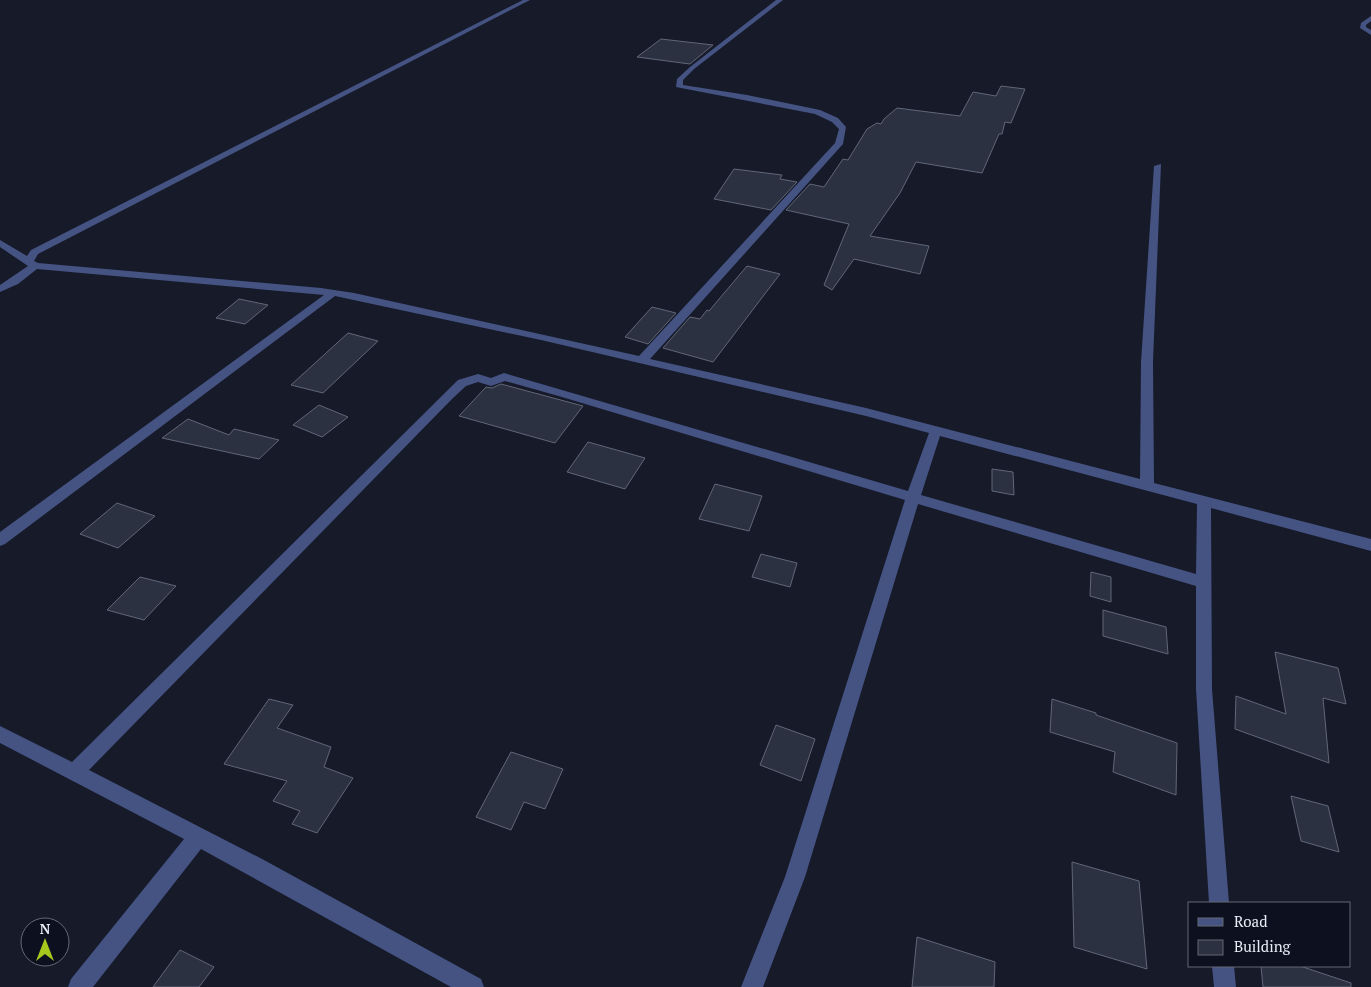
<svg xmlns="http://www.w3.org/2000/svg" width="1371" height="987" font-family="'PT Serif',serif">
<style>
.building{fill:#2c3141;stroke:#616778}
.lines{fill:none;stroke-linecap:round;stroke-linejoin:round}
.minor{fill:#455383;fill-rule:evenodd}
.tertiary{fill:#455383;fill-rule:evenodd}
</style>
<rect width="100%" height="100%" fill="#161a29"/>
<path class="building" d="M 661,39 L 713,45 L 690,64 L 637,57 Z
M 1001,86 L 1025,89 L 1011,123 L 1005,122 L 1002,134 L 999,134 L 982,173 L 916,162 L 900,193 L 870,236 L 929,246 L 920,274 L 854,259 L 832,290 L 824,285 L 849,224 L 786,210 L 810,184 L 824,187 L 843,159 L 848,160 L 867,129 L 877,123 L 881,124 L 884,119 L 897,108 L 960,116 L 973,92 L 996,96 Z
M 734,169 L 782,175 L 780,179 L 797,182 L 771,210 L 714,199 Z
M 747,266 L 780,274 L 713,362 L 663,348 L 690,317 L 700,319 L 707,310 L 709,311 Z
M 239,299 L 268,305 L 245,324 L 216,318 Z
M 652,307 L 676,313 L 648,344 L 625,337 Z
M 348,333 L 378,341 L 323,393 L 291,385 Z
M 501,384 L 583,406 L 555,443 L 459,416 L 486,387 L 492,388 Z
M 319,405 L 348,417 L 322,437 L 293,425 Z
M 188,419 L 229,435 L 234,429 L 279,440 L 259,459 L 162,438 Z
M 588,442 L 645,458 L 625,489 L 567,472 Z
M 992,469 L 1013,472 L 1014,495 L 992,491 Z
M 715,484 L 762,496 L 749,531 L 699,519 Z
M 117,503 L 155,516 L 118,548 L 80,534 Z
M 761,554 L 797,563 L 790,587 L 752,577 Z
M 1091,572 L 1111,577 L 1111,602 L 1090,596 Z
M 140,577 L 176,586 L 144,620 L 107,610 Z
M 1103,610 L 1166,627 L 1168,654 L 1103,636 Z
M 1275,652 L 1338,668 L 1346,704 L 1323,698 L 1329,763 L 1235,729 L 1236,696 L 1286,714 Z
M 269,699 L 293,705 L 277,728 L 331,747 L 324,767 L 353,778 L 317,833 L 292,824 L 300,811 L 273,801 L 287,781 L 224,764 Z
M 1052,699 L 1096,713 L 1096,715 L 1177,743 L 1176,795 L 1113,772 L 1115,752 L 1050,732 Z
M 776,725 L 815,739 L 801,781 L 760,765 Z
M 511,752 L 563,769 L 545,809 L 524,802 L 511,830 L 476,817 Z
M 1291,796 L 1328,806 L 1339,852 L 1301,841 Z
M 1072,862 L 1139,881 L 1147,969 L 1074,947 Z
M 917,937 L 995,962 L 994,987 L 912,987 Z
M 180,950 L 214,967 L 199,987 L 153,987 Z
M 1261,966 L 1300,966 L 1351,983 L 1351,987 L 1263,987 Z"/>
<g class="lines">
<path class="minor" d="M 523,0 L 530,0 L 38,254 L 34,261 L 38,263 L 321,288 L 354,293 L 639,356 L 835,143 L 839,129 L 832,122 L 815,114 L 676,87 L 677,79 L 690,67 L 776,0 L 783,0 L 694,69 L 683,80 L 683,85 L 747,95 L 820,110 L 838,118 L 846,127 L 843,144 L 650,359 L 866,408 L 1140,479 L 1141,362 L 1154,166 L 1161,164 L 1153,362 L 1154,483 L 1371,539 L 1371,551 L 1211,508 L 1212,689 L 1229,903 L 1209,903 L 1196,689 L 1196,586 L 918,504 L 805,877 L 763,987 L 741,987 L 785,877 L 905,500 L 562,397 L 505,381 L 491,386 L 478,382 L 466,386 L 452,399 L 89,770 L 264,860 L 481,979 L 484,987 L 451,987 L 201,849 L 93,987 L 68,987 L 71,979 L 184,839 L 0,743 L 0,726 L 72,762 L 458,380 L 478,374 L 491,378 L 504,373 L 908,491 L 929,433 L 866,416 L 541,340 L 335,296 L 5,544 L 0,546 L 0,532 L 324,295 L 37,269 L 18,284 L 0,292 L 0,285 L 28,266 L 0,247 L 0,240 L 27,256 L 31,250 ZM 940,436 L 1197,504 L 1196,574 L 921,495 Z
M 1212,966 L 1234,966 L 1236,987 L 1214,987 Z"/>
<path class="tertiary" d="M 1371,16 L 1371,21 L 1366,25 L 1366,27 L 1371,30 L 1371,35 L 1360,28 L 1361,23 Z"/>
</g>
<rect x="1188" y="902" width="162" height="65" fill="#0d111f" stroke="#656975"/>
<rect x="1198" y="918" width="25" height="8" fill="#455383" stroke="#656975"/>
<text x="1234" y="927" font-size="15" fill="#e9edf7">Road</text>
<rect x="1198" y="940" width="25" height="15" fill="#2c3141" stroke="#656975"/>
<text x="1234" y="952" font-size="15" fill="#e9edf7">Building</text>
<g transform="translate(45 942)"><circle r="24" fill="#0d111f" stroke="#656975"/>
<path d="M0-4L9 19L0 12L-9 19Z" fill="#a7c71e"/>
<text y="-8" font-size="14" font-weight="bold" text-anchor="middle" fill="#e9edf7">N</text>
</g>
</svg>
